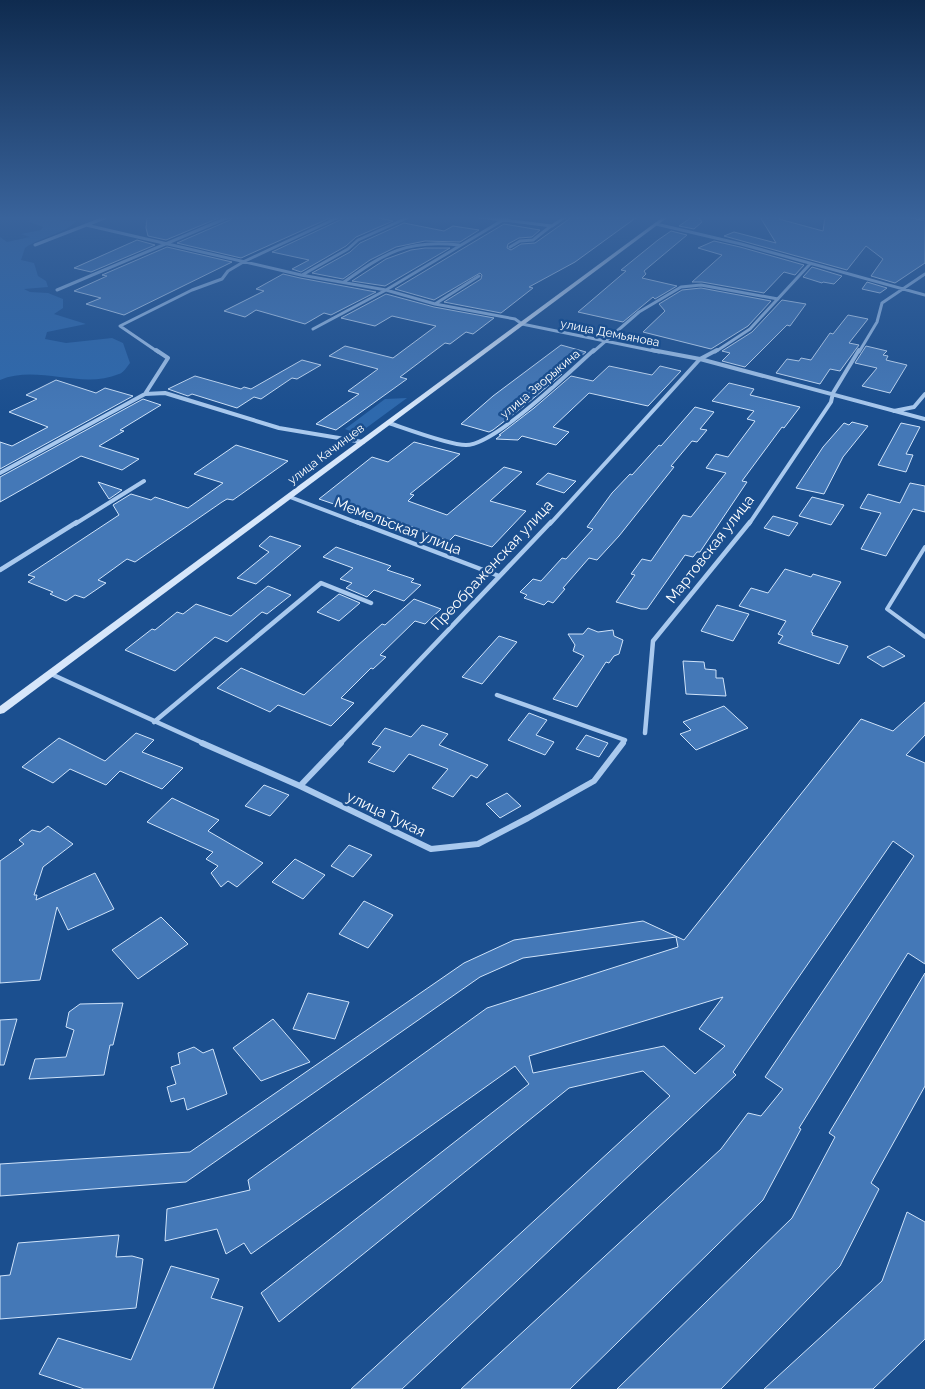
<svg xmlns="http://www.w3.org/2000/svg" width="925" height="1389" font-family="Raleway,sans-serif">
<style>
.green{fill:#2e69ad}
.building{fill:#4478b7;stroke:#cfe3fa;fill-rule:evenodd}
.lines{fill:none;stroke-linecap:round;stroke-linejoin:round}
.lane{stroke:#a9c9ee;stroke-width:4}
.street-far3{stroke:#a9c9ee;stroke-width:3}
.street-far2{stroke:#a9c9ee;stroke-width:4}
.street-far1{stroke:#a9c9ee;stroke-width:4.5}
.street{stroke:#a9c9ee;stroke-width:6}
.secondary{fill:#d6e6fa;fill-rule:evenodd}
.labels{text-anchor:middle;stroke-width:5;stroke-linejoin:round;paint-order:stroke}
.far-street-label{font-size:12px;fill:#fff;stroke:#1b4f8f}
.street-label{font-size:15px;fill:#fff;stroke:#1b4f8f}
</style>
<rect width="100%" height="100%" fill="#1b4f8f"/>
<path class="green" d="M 35,219 L 76,221 C 65,234 40,237 25,248 L 21,260 L 34,263 L 38,276 L 46,281 L 48,287 L 24,289 L 30,292 L 48,293 L 63,299 L 63,308 L 54,314 L 86,324 L 47,332 L 45,339 L 66,343 L 112,338 L 123,343 L 130,363 C 127,367 123,373 119,374 C 81,390 38,364 0,380 L 0,237 L 7,242 L 30,237 L 21,234 L 41,230 L 43,227 L 27,221 Z
M 407,398 L 358,434 L 345,429 L 385,399 Z"/>
<path class="building" d="M 147,217 L 221,217 L 166,240 L 148,236 L 146,228 Z
M 232,217 L 332,217 L 241,258 L 177,243 L 230,220 Z
M 342,217 L 374,217 L 393,221 L 356,237 L 346,246 L 301,272 L 292,269 L 309,260 L 272,252 L 340,220 Z
M 572,217 L 637,217 L 575,262 L 529,287 L 533,288 L 501,313 L 444,302 L 481,279 L 482,275 L 480,273 L 434,300 L 395,289 L 504,224 L 540,230 L 532,237 L 519,238 L 508,244 L 507,248 L 511,250 L 521,244 L 535,243 Z
M 692,217 L 698,217 L 702,222 L 694,229 L 679,226 Z
M 760,217 L 778,217 L 779,219 L 823,231 L 825,217 L 906,217 L 917,219 L 925,221 L 925,263 L 895,283 L 871,276 L 883,259 L 866,246 L 847,270 L 724,236 L 734,232 L 776,243 Z
M 404,223 L 444,231 L 453,226 L 479,230 L 460,242 L 425,241 L 396,247 L 370,260 L 343,279 L 312,273 L 350,252 L 360,243 Z
M 671,231 L 687,235 L 644,271 L 646,274 L 642,278 L 677,286 L 655,299 L 653,297 L 623,322 L 578,312 L 626,271 L 621,270 L 658,240 Z
M 137,240 L 155,245 L 91,272 L 74,268 Z
M 714,241 L 740,247 L 804,265 L 795,275 L 784,272 L 764,293 L 702,282 L 692,282 L 722,255 L 698,248 Z
M 167,247 L 232,262 L 124,315 L 86,304 L 101,298 L 74,291 L 107,276 L 102,275 Z
M 425,248 L 450,248 L 385,286 L 352,281 L 386,259 L 411,250 Z
M 812,267 L 842,276 L 834,284 L 823,282 L 822,283 L 803,277 Z
M 283,274 L 300,278 L 376,292 L 331,315 L 324,313 L 305,324 L 256,310 L 245,317 L 224,311 L 264,291 L 256,289 Z
M 867,282 L 887,288 L 880,293 L 862,289 Z
M 701,288 L 771,301 L 748,326 L 711,349 L 643,332 L 665,311 L 659,304 L 682,290 Z
M 386,294 L 434,307 L 494,318 L 473,334 L 466,332 L 450,344 L 445,343 L 400,377 L 407,379 L 336,430 L 316,424 L 359,394 L 348,391 L 378,369 L 329,356 L 345,346 L 393,358 L 436,326 L 392,316 L 375,326 L 341,318 Z
M 782,300 L 806,304 L 790,326 L 787,325 L 745,367 L 722,361 L 730,353 L 722,351 L 752,332 Z
M 848,315 L 868,319 L 849,343 L 859,345 L 840,371 L 830,369 L 820,384 L 776,373 L 787,359 L 799,361 L 801,358 L 811,360 L 830,333 L 833,334 Z
M 561,345 L 586,352 L 559,373 L 562,374 L 529,402 L 493,430 L 489,432 L 461,424 L 493,396 Z
M 866,346 L 887,351 L 883,355 L 888,356 L 886,360 L 907,365 L 890,393 L 862,386 L 877,368 L 855,363 Z
M 302,360 L 321,365 L 297,379 L 292,378 L 261,399 L 254,397 L 237,408 L 192,394 L 188,396 L 168,389 L 195,376 L 241,389 L 244,387 L 251,389 Z
M 609,366 L 652,375 L 660,366 L 681,371 L 648,406 L 589,393 L 553,427 L 569,432 L 556,445 L 522,436 L 518,440 L 496,439 L 501,435 L 499,435 L 534,408 L 571,376 L 593,381 Z
M 56,380 L 96,393 L 105,388 L 133,396 L 0,469 L 0,442 L 12,446 L 48,427 L 9,412 L 37,399 L 26,395 Z
M 729,383 L 754,389 L 750,395 L 800,407 L 784,428 L 782,427 L 742,481 L 747,482 L 700,552 L 697,552 L 693,557 L 685,555 L 647,609 L 641,609 L 616,602 L 635,575 L 631,574 L 642,559 L 651,561 L 683,515 L 691,517 L 726,473 L 706,468 L 716,454 L 728,457 L 755,421 L 747,419 L 754,411 L 712,401 Z
M 143,399 L 161,405 L 120,430 L 124,431 L 99,446 L 139,459 L 122,470 L 81,456 L 0,502 L 0,477 Z
M 695,407 L 714,412 L 700,429 L 707,430 L 697,442 L 692,441 L 671,466 L 674,467 L 619,536 L 597,560 L 589,558 L 563,588 L 565,589 L 553,603 L 548,601 L 544,605 L 524,598 L 527,595 L 520,592 L 533,579 L 541,581 L 562,558 L 566,559 L 593,529 L 587,527 L 612,493 L 630,474 L 632,475 L 659,445 L 661,446 Z
M 852,422 L 868,426 L 843,457 L 824,494 L 796,488 L 823,447 L 844,423 L 849,425 Z
M 901,423 L 920,427 L 906,454 L 913,455 L 906,472 L 878,465 Z
M 414,442 L 460,454 L 410,494 L 414,495 L 408,501 L 447,515 L 504,467 L 522,472 L 490,501 L 526,511 L 492,547 L 455,535 L 449,541 L 383,516 L 378,519 L 319,499 L 372,457 L 388,462 Z
M 236,445 L 288,461 L 233,500 L 227,499 L 222,502 L 135,562 L 127,559 L 98,580 L 106,583 L 84,598 L 75,595 L 66,601 L 50,594 L 53,592 L 28,582 L 35,577 L 28,575 L 119,515 L 113,505 L 131,494 L 151,500 L 155,497 L 188,508 L 223,483 L 194,474 Z
M 548,473 L 575,481 L 576,481 L 564,493 L 536,484 Z
M 98,482 L 122,490 L 109,499 Z
M 910,483 L 925,486 L 925,512 L 913,509 L 886,556 L 861,549 L 881,513 L 860,508 L 868,494 L 900,503 Z
M 812,497 L 844,505 L 831,525 L 799,516 Z
M 773,516 L 798,523 L 789,536 L 764,528 Z
M 270,536 L 301,546 L 256,584 L 237,578 L 269,552 L 259,546 Z
M 336,547 L 391,566 L 387,570 L 414,579 L 411,582 L 421,585 L 404,601 L 374,590 L 367,597 L 346,588 L 352,583 L 340,579 L 353,568 L 323,557 Z
M 785,569 L 811,577 L 813,574 L 841,582 L 811,632 L 813,633 L 812,635 L 848,646 L 839,664 L 778,643 L 783,636 L 778,634 L 786,621 L 739,606 L 751,588 L 768,593 Z
M 268,586 L 291,595 L 267,614 L 262,612 L 227,642 L 215,637 L 175,671 L 125,650 L 152,629 L 155,630 L 177,612 L 183,614 L 196,604 L 231,616 Z
M 339,594 L 360,603 L 339,621 L 317,612 Z
M 414,599 L 441,609 L 425,624 L 415,621 L 380,655 L 386,657 L 373,669 L 371,668 L 341,698 L 354,703 L 331,726 L 278,705 L 270,712 L 217,688 L 241,668 L 304,695 L 357,646 L 382,624 L 385,625 Z
M 717,605 L 749,614 L 733,641 L 701,631 Z
M 588,628 L 598,632 L 613,630 L 614,636 L 623,640 L 619,654 L 614,656 L 609,663 L 606,662 L 577,707 L 553,699 L 584,656 L 573,651 L 575,645 L 568,634 L 583,634 Z
M 499,636 L 517,642 L 482,684 L 462,677 Z
M 889,646 L 905,656 L 883,667 L 867,657 Z
M 683,661 L 704,662 L 705,669 L 716,670 L 716,678 L 723,678 L 726,696 L 686,694 Z
M 925,702 L 925,735 L 906,755 L 925,763 L 925,964 L 908,953 L 799,1128 L 801,1129 L 763,1200 L 570,1389 L 461,1389 L 721,1149 L 748,1113 L 761,1116 L 783,1089 L 765,1077 L 914,856 L 893,841 L 733,1072 L 736,1075 L 402,1389 L 351,1389 L 670,1096 L 643,1071 L 569,1088 L 279,1322 L 261,1293 L 529,1084 L 515,1066 L 251,1254 L 244,1243 L 226,1254 L 217,1229 L 165,1241 L 167,1209 L 250,1190 L 248,1180 L 487,1008 L 678,947 L 676,937 L 523,958 L 480,977 L 186,1182 L 0,1196 L 0,1164 L 190,1152 L 464,963 L 514,940 L 643,921 L 684,940 L 861,719 L 893,731 ZM 723,997 L 699,1029 L 725,1046 L 695,1074 L 664,1046 L 533,1073 L 529,1056 Z
M 724,706 L 748,728 L 696,750 L 680,734 L 691,730 L 683,722 Z
M 529,713 L 547,720 L 536,735 L 554,742 L 545,755 L 508,740 Z
M 422,725 L 448,734 L 439,745 L 488,765 L 477,778 L 471,775 L 453,797 L 432,788 L 448,769 L 409,754 L 394,772 L 368,762 L 381,747 L 372,744 L 385,728 L 411,737 Z
M 136,733 L 154,740 L 142,752 L 183,768 L 162,789 L 120,771 L 106,785 L 70,769 L 53,783 L 22,767 L 59,738 L 105,761 Z
M 586,735 L 608,743 L 599,757 L 576,749 Z
M 264,785 L 289,795 L 270,816 L 245,806 Z
M 507,793 L 521,806 L 500,818 L 486,804 Z
M 172,798 L 219,820 L 208,831 L 263,863 L 237,887 L 228,881 L 221,887 L 211,873 L 218,866 L 206,859 L 213,852 L 147,822 Z
M 48,826 L 73,844 L 43,867 L 34,895 L 37,895 L 36,900 L 95,873 L 114,909 L 68,930 L 57,907 L 40,980 L 0,983 L 0,861 L 24,844 L 19,840 L 32,830 L 40,832 Z
M 349,845 L 372,855 L 353,877 L 331,866 Z
M 295,859 L 325,875 L 303,899 L 272,882 Z
M 364,901 L 393,915 L 368,948 L 339,934 Z
M 161,917 L 188,944 L 138,979 L 112,950 Z
M 925,973 L 925,1086 L 871,1183 L 879,1189 L 840,1266 L 721,1389 L 617,1389 L 792,1218 L 835,1137 L 829,1133 Z
M 308,993 L 349,1002 L 335,1039 L 293,1029 Z
M 123,1003 L 113,1045 L 110,1045 L 104,1075 L 29,1079 L 35,1059 L 66,1057 L 74,1030 L 66,1027 L 69,1012 L 80,1004 Z
M 17,1019 L 4,1065 L 0,1065 L 0,1020 Z
M 273,1019 L 310,1062 L 261,1081 L 233,1048 Z
M 194,1047 L 203,1053 L 213,1049 L 227,1094 L 187,1110 L 184,1098 L 171,1102 L 167,1087 L 176,1084 L 171,1067 L 180,1064 L 178,1053 Z
M 907,1212 L 925,1222 L 925,1339 L 873,1389 L 764,1389 L 882,1281 Z
M 119,1235 L 116,1257 L 132,1256 L 143,1259 L 136,1308 L 0,1319 L 0,1276 L 10,1275 L 18,1243 Z
M 171,1266 L 219,1279 L 211,1298 L 243,1307 L 213,1389 L 84,1389 L 39,1374 L 58,1338 L 131,1360 Z"/>
<g class="lines">
<path class="lane" d="M 925,547 L 887,609 L 925,637"/>
<path class="street-far3" d="M 479,217 L 552,226 L 565,217
M 920,217 L 925,218
M 656,224 L 741,244 L 925,295
M 86,225 L 301,275 L 386,290 L 435,304 L 515,319 L 522,324 L 659,352
M 35,245 L 107,217
M 510,247 L 520,241 L 533,240 L 551,226
M 302,275 L 348,249 L 358,240 L 409,217
M 344,282 C 385,253 407,239 459,245
M 57,290 L 229,217
M 435,304 L 479,276
M 313,329 L 386,290 L 508,217
M 158,352 L 120,326 L 192,290 L 222,279 L 228,271 L 245,261 L 339,217
M 593,352 L 639,312 L 681,287 L 701,285 L 778,299
M 715,352 L 750,329 L 810,264
M 859,352 L 877,322 L 882,303 L 925,274"/>
<path class="street-far2" d="M 652,350 L 700,359 L 925,419
M 145,394 L 165,393 L 279,428 L 363,442
M 894,411 L 914,407 L 925,394
M 389,423 C 407,429 449,445 466,445 C 495,445 570,371 594,350
M 0,473 L 145,394 L 168,358 L 156,350
M 290,497 L 361,524
M 75,524 L 144,481
M 550,524 L 700,359 L 717,350
M 749,524 L 831,402 L 833,393 L 859,350"/>
<path class="street-far1" d="M 357,522 L 499,576
M 0,570 L 77,522
M 51,674 L 205,744
M 497,695 L 625,740 L 622,744
M 154,722 L 321,583 L 371,603
M 645,733 L 653,641 L 750,522
M 340,744 L 551,522"/>
<path class="street" d="M 202,743 L 300,786 L 431,849 L 478,844 L 528,818 L 594,781 L 623,743
M 300,786 L 341,743"/>
<path class="secondary" d="M 663,217 L 668,217 L 4,713 L 0,714 L 0,706 Z"/>
</g>
<linearGradient id="sky" x2="0" y2="1"><stop stop-color="#0f2b4f"/><stop offset="0.53" stop-color="#39639b"/><stop offset="1" stop-color="#39639b" stop-opacity="0"/></linearGradient>
<rect width="925" height="411" fill="url(#sky)"/>
<g class="labels">
<g class="far-street-label">
<text transform="translate(610 333) rotate(11)" y="4">улица Демьянова</text>
<text transform="translate(540 384) rotate(-40)" y="4">улица Зворыкина</text>
<text transform="translate(326 454) rotate(-37)" y="4">улица Качинцев</text>
</g>
<g class="street-label">
<text transform="translate(398 526) rotate(21)" y="5">Мемельская улица</text>
<text transform="translate(710 549) rotate(-52)" y="5">Мартовская улица</text>
<text transform="translate(492 565) rotate(-47)" y="5">Преображенская улица</text>
<text transform="translate(386 814) rotate(26)" y="5">улица Тукая</text>
</g>
</g>
</svg>
